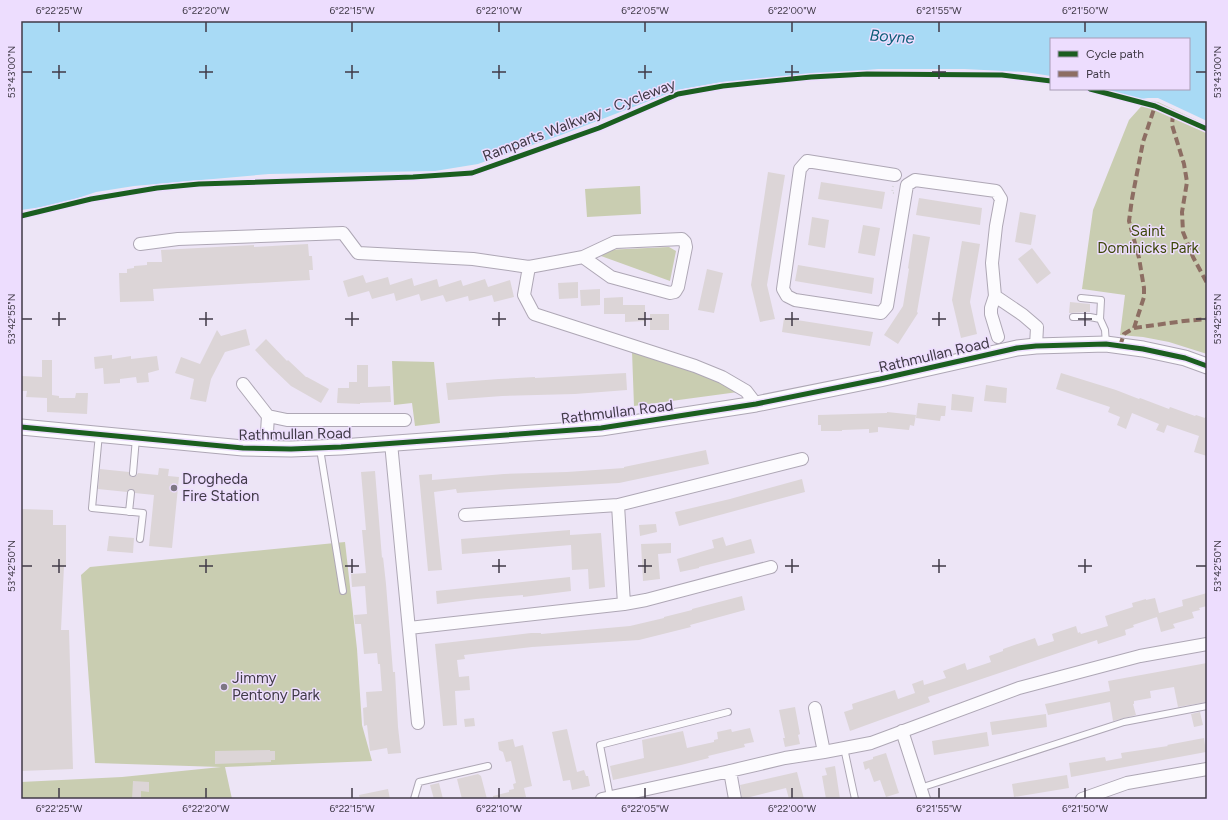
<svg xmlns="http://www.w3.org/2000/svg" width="1228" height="820" font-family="Figtree,sans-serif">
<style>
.green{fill:#c9cdb1}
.water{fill:#a8daf5}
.building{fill:#dcd5d7}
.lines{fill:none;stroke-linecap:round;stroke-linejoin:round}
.service-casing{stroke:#aea7b5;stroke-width:8}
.minor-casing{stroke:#aea7b5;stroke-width:14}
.tertiary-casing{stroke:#aea7b5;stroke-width:17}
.path{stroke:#d9d7dc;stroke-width:2;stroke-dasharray:1 3;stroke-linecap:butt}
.service{stroke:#fcfbfe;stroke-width:6}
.minor{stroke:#fcfbfe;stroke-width:12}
.tertiary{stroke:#fcfbfe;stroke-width:15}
.quiet{stroke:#8d6e63;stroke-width:4;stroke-dasharray:8 4;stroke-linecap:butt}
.cycleway-casing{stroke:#edddfe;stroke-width:8}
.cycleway{stroke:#1b5e20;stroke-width:5}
.ticks{fill:none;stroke:#403a47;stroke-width:1.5}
.poi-dot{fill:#7d7684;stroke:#edddfe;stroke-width:1.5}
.labels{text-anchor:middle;stroke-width:3;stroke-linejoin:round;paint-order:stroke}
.street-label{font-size:15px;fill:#403a47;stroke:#edddfe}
.park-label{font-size:15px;fill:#3d4709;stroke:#edddfe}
.poi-label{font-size:15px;fill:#403a47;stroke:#edddfe;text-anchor:start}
.water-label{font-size:16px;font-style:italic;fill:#0a5d77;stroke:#edddfe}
.neatline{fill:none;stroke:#403a47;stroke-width:1.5}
.ticks-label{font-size:10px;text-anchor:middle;fill:#403a47}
</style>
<rect width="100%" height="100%" fill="#ede5f6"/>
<path class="green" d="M 1146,101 L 1158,102 L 1207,125 L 1207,354 L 1169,342 L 1143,337 L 1120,335 L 1125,295 L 1082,289 L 1093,210 L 1129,120 Z
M 640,186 L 641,214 L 587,217 L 585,189 Z
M 669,247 L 676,251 L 670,281 L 601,256 L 601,253 L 605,250 Z
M 632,351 L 712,377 L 738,392 L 634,406 Z
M 392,361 L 434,362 L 440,423 L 415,426 L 412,403 L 394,405 Z
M 345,542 L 357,649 L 362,725 L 372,761 L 225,767 L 232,799 L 21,799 L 21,782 L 122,777 L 221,767 L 95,763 L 81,575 L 90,567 Z"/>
<path class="water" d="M 21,21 L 1207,21 L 1207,121 L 1158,98 L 1148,98 L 1141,99 L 1104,89 L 1189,89 L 1189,39 L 1051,39 L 1051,76 L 1025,72 L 964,69 L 878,69 L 722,82 L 677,90 L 561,135 L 478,164 L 435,171 L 269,174 L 134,186 L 96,192 L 75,199 L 42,207 L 21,210 Z"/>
<path class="building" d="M 768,172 L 785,175 L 767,285 L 775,319 L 760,322 L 751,285 Z
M 821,182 L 885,192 L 882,209 L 818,199 Z
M 919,198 L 982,208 L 980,225 L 916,215 Z
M 1020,212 L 1036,215 L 1031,245 L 1015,242 Z
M 812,217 L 829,220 L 825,248 L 808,245 Z
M 863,225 L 880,228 L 875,256 L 858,253 Z
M 913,234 L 930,237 L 917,312 L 918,313 L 898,344 L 884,335 L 903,306 L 909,269 L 908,268 Z
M 962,241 L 980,244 L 970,302 L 977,334 L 961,338 L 952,300 Z
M 308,244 L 309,256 L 312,256 L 313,270 L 309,270 L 310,280 L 153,289 L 154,301 L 120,302 L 119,273 L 127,273 L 127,269 L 134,268 L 134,266 L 147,265 L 147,262 L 162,262 L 161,250 L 254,245 L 254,247 Z
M 1032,248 L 1051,273 L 1037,284 L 1018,259 Z
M 798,265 L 874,278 L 872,294 L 795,281 Z
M 707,269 L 723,273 L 714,313 L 698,310 Z
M 363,275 L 366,283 L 388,277 L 390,285 L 412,278 L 414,286 L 437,279 L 439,287 L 461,280 L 463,286 L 485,279 L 488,287 L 510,280 L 514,297 L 494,302 L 492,295 L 469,301 L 468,296 L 446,302 L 443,295 L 421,301 L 419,294 L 396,301 L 394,293 L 372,299 L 369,291 L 348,297 L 343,281 Z
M 578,282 L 578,298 L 559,299 L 558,283 Z
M 600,289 L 600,305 L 581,306 L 580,290 Z
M 623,297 L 623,305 L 645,305 L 645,321 L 625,322 L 625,314 L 604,314 L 604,298 Z
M 1070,302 L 1090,304 L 1090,312 L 1069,313 Z
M 650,314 L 669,314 L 669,330 L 650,330 Z
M 784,318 L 873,332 L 870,346 L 782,332 Z
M 246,329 L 250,345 L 225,352 L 211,379 L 206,402 L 190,399 L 194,379 L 175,373 L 181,357 L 200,364 L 217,330 L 221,336 Z
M 266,339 L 287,361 L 288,360 L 306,377 L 307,377 L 329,389 L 321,403 L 291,386 L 269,365 L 255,350 Z
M 112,355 L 112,359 L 131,356 L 131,359 L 157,356 L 159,370 L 148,373 L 149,382 L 137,383 L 136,377 L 120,379 L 120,383 L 104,384 L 103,368 L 95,369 L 94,357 Z
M 42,360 L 52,360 L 52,395 L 59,396 L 59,398 L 75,398 L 76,393 L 88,393 L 87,414 L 47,412 L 47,398 L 26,397 L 27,391 L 21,391 L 21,376 L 42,377 Z
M 357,365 L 368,365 L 368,387 L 390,386 L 391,402 L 360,403 L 360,404 L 337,403 L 338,388 L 349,388 L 349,382 L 357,382 Z
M 626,373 L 627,390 L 575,394 L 502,396 L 448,400 L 446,383 L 499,379 L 535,377 L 535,378 Z
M 1061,373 L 1116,390 L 1139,399 L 1140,398 L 1169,409 L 1170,407 L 1195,416 L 1196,415 L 1205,418 L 1205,417 L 1207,417 L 1207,456 L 1194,452 L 1199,436 L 1167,425 L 1164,433 L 1156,430 L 1159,424 L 1132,413 L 1126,429 L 1117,425 L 1120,417 L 1108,412 L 1110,407 L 1056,389 Z
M 986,385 L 1007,388 L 1006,403 L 984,401 Z
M 952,394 L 974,397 L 972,412 L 951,410 Z
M 918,403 L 946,406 L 945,416 L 941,416 L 940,421 L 916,418 Z
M 887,412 L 916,415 L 914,426 L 910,425 L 909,430 L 878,427 L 878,432 L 869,433 L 869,429 L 842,430 L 842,431 L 821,431 L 821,425 L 818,425 L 818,415 L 887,413 Z
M 706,450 L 709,464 L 619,483 L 510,489 L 457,493 L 456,489 L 434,492 L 442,570 L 428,571 L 419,475 L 432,474 L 432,480 L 504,474 L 567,472 L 624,468 L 624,467 Z
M 159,468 L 169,469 L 168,476 L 179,477 L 172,548 L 149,546 L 154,495 L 135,493 L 134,490 L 131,489 L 129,489 L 127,492 L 98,489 L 100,469 L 129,472 L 130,476 L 133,477 L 136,476 L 138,473 L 158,475 Z
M 375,471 L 382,558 L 383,557 L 386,584 L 393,672 L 395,672 L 398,727 L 401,753 L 388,754 L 387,748 L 370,751 L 367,725 L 364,726 L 363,708 L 367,707 L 366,692 L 382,691 L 380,664 L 378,664 L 377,653 L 364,654 L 361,624 L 355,624 L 354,615 L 367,614 L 365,586 L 352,587 L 351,574 L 366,573 L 362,530 L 366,530 L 361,472 Z
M 802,479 L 805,492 L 679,526 L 675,512 L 730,499 Z
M 21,509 L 53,510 L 53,525 L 66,525 L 66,566 L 64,566 L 61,630 L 69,630 L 73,769 L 21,771 Z
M 656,524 L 657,532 L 640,536 L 639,525 Z
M 570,530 L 570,535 L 601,533 L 605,587 L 589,589 L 588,569 L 572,570 L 571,545 L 462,554 L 461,539 Z
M 109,536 L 134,538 L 133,553 L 107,551 Z
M 723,537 L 726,546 L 751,539 L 755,553 L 699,567 L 699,568 L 680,572 L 677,559 L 714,548 L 712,540 Z
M 671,543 L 671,553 L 658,554 L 660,579 L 643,581 L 641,544 Z
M 570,577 L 571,591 L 523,597 L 523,595 L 476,599 L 437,604 L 436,591 Z
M 1207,593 L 1207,606 L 1199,608 L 1200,610 L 1192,612 L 1194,618 L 1173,624 L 1175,628 L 1161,632 L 1157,617 L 1133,625 L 1134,627 L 1125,630 L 1126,635 L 1098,644 L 1097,640 L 928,697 L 930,702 L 850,731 L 844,712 L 853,709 L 852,704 L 895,690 L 898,699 L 915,693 L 912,684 L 923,680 L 924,685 L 946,678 L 943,671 L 965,663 L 967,670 L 991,662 L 989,656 L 1003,651 L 1003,649 L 1035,638 L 1038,646 L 1054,641 L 1052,634 L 1076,626 L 1078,633 L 1080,632 L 1081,634 L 1108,626 L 1105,616 L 1133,607 L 1132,603 L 1146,599 L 1146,600 L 1155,598 L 1159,613 L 1183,606 L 1182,600 Z
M 742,596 L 745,610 L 690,625 L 691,627 L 639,640 L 532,647 L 464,655 L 465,659 L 457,660 L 459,677 L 469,676 L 470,690 L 455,691 L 457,725 L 443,726 L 435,644 L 531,633 L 541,633 L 541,634 L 630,626 L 664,618 L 664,617 L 692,610 L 692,609 Z
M 1207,663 L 1207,702 L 1178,707 L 1174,687 L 1150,691 L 1151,698 L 1134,701 L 1134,704 L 1133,704 L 1136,715 L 1113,721 L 1110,702 L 1048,715 L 1045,704 L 1110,691 L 1108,681 Z
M 795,707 L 800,734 L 798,735 L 800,744 L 785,747 L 783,738 L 785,738 L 779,710 Z
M 1200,712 L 1203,725 L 1194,727 L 1191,714 Z
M 1046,714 L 1047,727 L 992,735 L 990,722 Z
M 474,718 L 475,726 L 465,727 L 464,719 Z
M 750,728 L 754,742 L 744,744 L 745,747 L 708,756 L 709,758 L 681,765 L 613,780 L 610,766 L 644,758 L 642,740 L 683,731 L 687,748 L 714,742 L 714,740 L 718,739 L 717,732 L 731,729 L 732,732 Z
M 567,729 L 577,772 L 584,770 L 586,776 L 588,776 L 590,786 L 572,790 L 570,780 L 563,781 L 552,732 Z
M 987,732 L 989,746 L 934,755 L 932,741 Z
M 1204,738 L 1206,752 L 1071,777 L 1069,763 L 1105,757 L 1106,761 L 1122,758 L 1121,753 L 1168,746 L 1167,745 Z
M 513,739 L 515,747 L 523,745 L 532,786 L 524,788 L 526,797 L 524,797 L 524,799 L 493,799 L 493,796 L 509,792 L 509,790 L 514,789 L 513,784 L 516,783 L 511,761 L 506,762 L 503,752 L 499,750 L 498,742 Z
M 270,750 L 270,751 L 275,751 L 275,760 L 271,760 L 271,762 L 215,764 L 215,751 Z
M 886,753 L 899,793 L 886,797 L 880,780 L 874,782 L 869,768 L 865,770 L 863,762 L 873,759 L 873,757 Z
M 835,766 L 840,799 L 826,799 L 822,776 L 827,775 L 825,768 Z
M 797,772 L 804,799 L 789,799 L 786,788 L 742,799 L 740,785 Z
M 478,774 L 481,776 L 487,799 L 462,799 L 457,779 Z
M 1067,775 L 1069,788 L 1014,797 L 1012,784 Z
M 133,781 L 149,782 L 149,792 L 141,791 L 141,799 L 132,799 Z
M 439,783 L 443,799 L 434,799 L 430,785 Z
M 388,789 L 390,799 L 360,799 L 359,795 Z"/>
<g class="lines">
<g class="service-casing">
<path id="service" d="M 1081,298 L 1101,300 L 1100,319
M 1073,317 L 1090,317 L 1100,319 L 1105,330 L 1106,344
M 99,434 L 92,508 L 143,513 L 140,539
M 320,449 L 343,591
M 133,473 L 136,438
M 129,512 L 131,493
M 844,748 L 855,799
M 920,788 L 1124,722 L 1207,706
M 610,797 L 600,745 L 728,712
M 414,799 L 419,782 L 488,766"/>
</g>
<g class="minor-casing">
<path id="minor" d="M 895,175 L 807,161 L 800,169 L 783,289 L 787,296 L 795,300 L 881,313 L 887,306 L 907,185 L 915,180 L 996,191 L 1001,199 L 996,226 L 992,263 L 995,296 L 1023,315 L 1037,327 L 1036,346
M 140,244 L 178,239 L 343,233 L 358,253 L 473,259 L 529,267 L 583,257 L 615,242 L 682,239 L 685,242 L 686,247 L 678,287 L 675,292 L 670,293 L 611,277 L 583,257
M 529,267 L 524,295 L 534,314 L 695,366 L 722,377 L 746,391 L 756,404
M 995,296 L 991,308 L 991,314 L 998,337
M 243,384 L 268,416 L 287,420 L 405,420
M 391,443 L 418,723
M 266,448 L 268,416
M 618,505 L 624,604
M 465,515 L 618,505 L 802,459
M 409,628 L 624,604 L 646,600 L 771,567
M 815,708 L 824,752
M 902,731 L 924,799
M 730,771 L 735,799
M 602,799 L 730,771 L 785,758 L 824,752 L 871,743 L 1019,688 L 1140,656 L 1207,644
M 1082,799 L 1127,783 L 1207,769"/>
</g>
<g class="tertiary-casing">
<path id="tertiary" d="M 21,427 L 243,448 L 291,449 L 341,447 L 601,428 L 756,404 L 880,379 L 1017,348 L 1036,346 L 1106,344 L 1143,349 L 1185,358 L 1207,366"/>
</g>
<path class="path" d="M 893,186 L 892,193 L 895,193"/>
<use href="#service" class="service"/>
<use href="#minor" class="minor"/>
<use href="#tertiary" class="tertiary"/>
<path class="quiet" d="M 1173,114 L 1172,125 L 1184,164 L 1187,182 L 1182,212 L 1183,232 L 1193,257 L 1207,283
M 1134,328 L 1184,321 L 1207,319
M 1120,346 L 1124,334 L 1134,328 L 1144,297 L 1144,288 L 1139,258 L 1129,221 L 1132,199 L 1143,142 L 1155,106"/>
<g class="cycleway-casing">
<path id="cycleway" d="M 1090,89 L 1155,106 L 1207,129
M 21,216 L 91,199 L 157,188 L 199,184 L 413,177 L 472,173 L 599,128 L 678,94 L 723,86 L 811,77 L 867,74 L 1002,75 L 1051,81
M 21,427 L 243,448 L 291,449 L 341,447 L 601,428 L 756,404 L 880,379 L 1017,348 L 1036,346 L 1106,344 L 1143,349 L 1185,358 L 1207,366"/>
</g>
<use href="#cycleway" class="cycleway"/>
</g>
<path class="ticks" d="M 59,22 L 59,32M 206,22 L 206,32M 352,22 L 352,32M 499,22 L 499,32M 645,22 L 645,32M 792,22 L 792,32M 939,22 L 939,32M 1085,22 L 1085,32M 59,65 L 59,79M 206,65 L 206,79M 352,65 L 352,79M 499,65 L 499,79M 645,65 L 645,79M 792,65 L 792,79M 939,65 L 939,79M 22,72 L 32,72M 52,72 L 66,72M 199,72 L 213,72M 345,72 L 359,72M 492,72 L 506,72M 638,72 L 652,72M 785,72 L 799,72M 932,72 L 946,72M 1196,72 L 1206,72M 59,312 L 59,326M 206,312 L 206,326M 352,312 L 352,326M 499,312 L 499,326M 645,312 L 645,326M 792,312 L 792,326M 939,312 L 939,326M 1085,312 L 1085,326M 22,319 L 32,319M 52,319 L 66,319M 199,319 L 213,319M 345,319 L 359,319M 492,319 L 506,319M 638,319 L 652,319M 785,319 L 799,319M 932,319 L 946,319M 1078,319 L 1092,319M 1196,319 L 1206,319M 59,559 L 59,573M 206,559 L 206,573M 352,559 L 352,573M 499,559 L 499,573M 645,559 L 645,573M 792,559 L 792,573M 939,559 L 939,573M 1085,559 L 1085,573M 22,566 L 32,566M 52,566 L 66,566M 199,566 L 213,566M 345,566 L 359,566M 492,566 L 506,566M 638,566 L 652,566M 785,566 L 799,566M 932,566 L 946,566M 1078,566 L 1092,566M 1196,566 L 1206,566M 59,788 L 59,798M 206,788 L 206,798M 352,788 L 352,798M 499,788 L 499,798M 645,788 L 645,798M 792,788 L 792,798M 939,788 L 939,798M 1085,788 L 1085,798"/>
<g class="poi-dot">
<circle cx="174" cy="488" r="4"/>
<circle cx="224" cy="687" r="4"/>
</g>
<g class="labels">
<g class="street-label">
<text transform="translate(579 120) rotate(-21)" y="5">Ramparts Walkway - Cycleway</text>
<text transform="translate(934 355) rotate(-13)" y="5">Rathmullan Road</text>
<text transform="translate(617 412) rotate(-7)" y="5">Rathmullan Road</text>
<text transform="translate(295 434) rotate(-1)" y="5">Rathmullan Road</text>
</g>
<g class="park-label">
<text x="1148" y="236">Saint<tspan x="1148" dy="17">Dominicks Park</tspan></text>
</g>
<g class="poi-label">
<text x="182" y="484">Drogheda<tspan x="182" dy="17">Fire Station</tspan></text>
<text x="232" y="683">Jimmy<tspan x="232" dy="17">Pentony Park</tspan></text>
</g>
<g class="water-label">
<text transform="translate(892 36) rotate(4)" y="6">Boyne</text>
</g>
</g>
<rect width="1228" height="820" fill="none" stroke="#edddfe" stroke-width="44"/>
<rect x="1050" y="38" width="140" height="52" fill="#edddfe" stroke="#a89cb5"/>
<rect x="1058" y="51" width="20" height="6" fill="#1b5e20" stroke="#a89cb5"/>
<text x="1086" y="58" font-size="12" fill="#403a47">Cycle path</text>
<rect x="1058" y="71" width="20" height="6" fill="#8d6e63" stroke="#a89cb5"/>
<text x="1086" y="78" font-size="12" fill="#403a47">Path</text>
<rect x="22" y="22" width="1184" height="776" class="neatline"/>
<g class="ticks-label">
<text x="59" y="14">6°22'25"W</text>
<text x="206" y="14">6°22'20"W</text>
<text x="352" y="14">6°22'15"W</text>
<text x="499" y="14">6°22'10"W</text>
<text x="645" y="14">6°22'05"W</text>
<text x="792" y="14">6°22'00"W</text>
<text x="939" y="14">6°21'55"W</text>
<text x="1085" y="14">6°21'50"W</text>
<text transform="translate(11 72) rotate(-90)" y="4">53°43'00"N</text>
<text transform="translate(1217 72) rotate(-90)" y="4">53°43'00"N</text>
<text transform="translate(11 319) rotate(-90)" y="4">53°42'55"N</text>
<text transform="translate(1217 319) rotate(-90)" y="4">53°42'55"N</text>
<text transform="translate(11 566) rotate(-90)" y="4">53°42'50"N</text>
<text transform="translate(1217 566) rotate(-90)" y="4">53°42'50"N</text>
<text x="59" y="812">6°22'25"W</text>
<text x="206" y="812">6°22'20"W</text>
<text x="352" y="812">6°22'15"W</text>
<text x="499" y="812">6°22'10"W</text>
<text x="645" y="812">6°22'05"W</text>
<text x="792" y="812">6°22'00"W</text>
<text x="939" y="812">6°21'55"W</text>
<text x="1085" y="812">6°21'50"W</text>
</g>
</svg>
